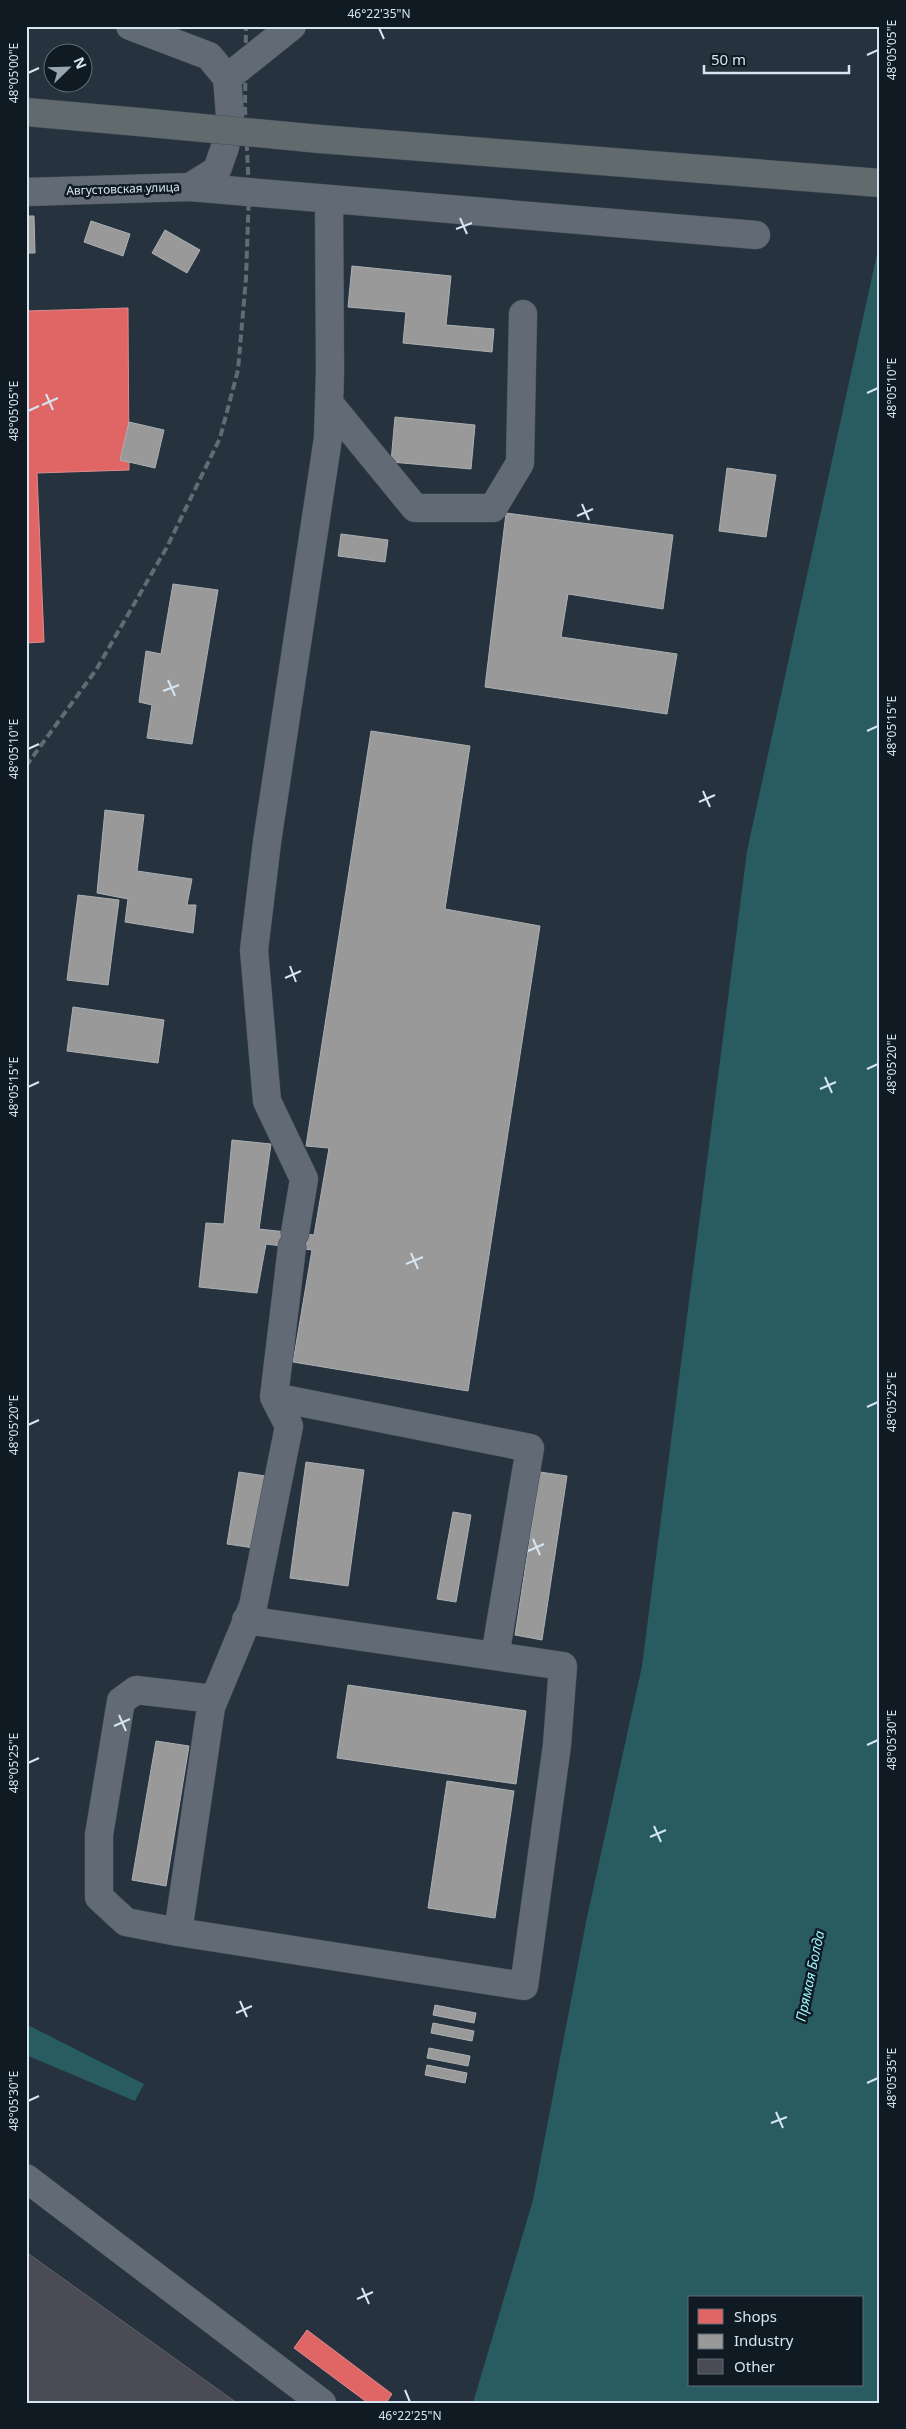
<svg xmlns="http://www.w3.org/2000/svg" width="906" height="2429" font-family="'Noto Sans',sans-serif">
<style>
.water{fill:#285c60;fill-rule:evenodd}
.shops{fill:#e06666;stroke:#dd8c90}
.industry{fill:#999;stroke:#abb0b4}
.building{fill:#4a4b54;stroke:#626169}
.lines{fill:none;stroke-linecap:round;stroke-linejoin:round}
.minor-casing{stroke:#434e58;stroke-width:29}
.major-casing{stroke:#434e58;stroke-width:29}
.minor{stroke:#626b75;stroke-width:28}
.major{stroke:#616a6d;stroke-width:28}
.rail{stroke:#626a74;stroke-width:4;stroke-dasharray:8 4;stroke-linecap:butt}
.major-bridge-casing{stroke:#434e58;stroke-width:29;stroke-linecap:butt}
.major-bridge{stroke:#616a6d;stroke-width:28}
.ticks{fill:none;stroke:#d6e5f2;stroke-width:2}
.labels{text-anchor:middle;stroke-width:5;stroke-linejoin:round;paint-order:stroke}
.street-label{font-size:12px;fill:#d6e5f2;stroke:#101a23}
.water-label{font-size:14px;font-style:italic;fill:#9af6fc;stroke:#101a23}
.neatline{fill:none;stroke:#d6e5f2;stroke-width:2}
.ticks-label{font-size:12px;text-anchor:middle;fill:#d6e5f2}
</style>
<rect width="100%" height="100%" fill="#26323e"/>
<path class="water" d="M 880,240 L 880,2403 L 473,2403 L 533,2200 L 586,1922 L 642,1666 L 747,851 ZM 690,2298 L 862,2298 L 862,2385 L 690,2385 Z
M 26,2024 L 144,2084 L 135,2101 L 26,2055 Z"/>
<path class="shops" d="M 128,308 L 129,470 L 37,473 L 44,642 L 26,643 L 26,311 Z
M 307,2330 L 392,2394 L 386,2403 L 368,2403 L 294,2348 Z"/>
<path class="industry" d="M 26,216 L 34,216 L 35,253 L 26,253 Z
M 91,221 L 130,234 L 123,256 L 84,242 Z
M 165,230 L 200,250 L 187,273 L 152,253 Z
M 352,266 L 451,276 L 446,325 L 494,329 L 492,352 L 403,343 L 406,312 L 348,307 Z
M 395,417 L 475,425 L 471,469 L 391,462 Z
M 129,422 L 164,430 L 155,468 L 120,460 Z
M 727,468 L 776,475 L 766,537 L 719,531 Z
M 506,513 L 673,535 L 663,609 L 568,594 L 561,637 L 677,654 L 667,714 L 485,687 Z
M 341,534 L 388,540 L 385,562 L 338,556 Z
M 173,584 L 218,590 L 192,744 L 147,738 L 152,705 L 139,702 L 146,651 L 161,654 Z
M 371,731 L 470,746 L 445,909 L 540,926 L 468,1391 L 293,1362 L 312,1250 L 266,1244 L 257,1293 L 199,1287 L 206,1223 L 224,1224 L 232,1140 L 271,1144 L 259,1229 L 314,1235 L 329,1148 L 306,1146 Z
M 105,810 L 144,815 L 137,871 L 192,879 L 187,905 L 196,905 L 193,933 L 125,922 L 128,899 L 97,893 Z
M 78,895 L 119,900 L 108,985 L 67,980 Z
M 73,1007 L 164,1020 L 158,1063 L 67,1051 Z
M 306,1462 L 364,1470 L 348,1586 L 290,1578 Z
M 239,1472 L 272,1477 L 261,1549 L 227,1544 Z
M 540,1472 L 567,1476 L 542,1640 L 515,1635 Z
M 453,1512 L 471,1515 L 456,1602 L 437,1599 Z
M 348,1685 L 526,1711 L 516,1784 L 337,1758 Z
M 156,1741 L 189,1746 L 166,1886 L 132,1880 Z
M 447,1781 L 514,1791 L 495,1918 L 428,1908 Z
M 435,2005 L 476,2013 L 474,2023 L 433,2015 Z
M 433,2023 L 474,2031 L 472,2041 L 431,2033 Z
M 429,2048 L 470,2056 L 468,2066 L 427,2058 Z
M 427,2065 L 467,2073 L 465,2083 L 425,2075 Z"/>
<path class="building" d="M 26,2252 L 237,2403 L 26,2403 Z"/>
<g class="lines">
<g class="minor-casing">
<path id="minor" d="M 227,78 L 292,26
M 190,187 L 756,235
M 26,192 L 190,187 L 217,170 L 225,147 L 230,115 L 227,78 L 209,56 L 130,26
M 329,403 L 415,508 L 493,508 L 520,463 L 523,314
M 295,1233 L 304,1179 L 267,1101 L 254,950 L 267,842 L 328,438 L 330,372 L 329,199
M 274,1397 L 530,1448 L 495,1656
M 246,1620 L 563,1666 L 557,1745 L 524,1986 L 178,1932 L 211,1707 L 253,1606 L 289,1426 L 274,1397 L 292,1247
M 178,1932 L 126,1922 L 99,1897 L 99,1835 L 121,1701 L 136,1690 L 214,1699
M 26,2178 L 322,2403"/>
</g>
<g class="major-casing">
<path id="major" d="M 26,112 L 139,122
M 320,139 L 880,183"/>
</g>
<use href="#minor" class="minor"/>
<use href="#major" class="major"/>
<path class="rail" d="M 26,766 L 96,670 L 167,547 L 220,438 L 238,370 L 246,278 L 249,192 L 245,107 L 246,26"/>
<g class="major-bridge-casing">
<path id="major-bridge" d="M 139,122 L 320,139"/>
</g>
<use href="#major-bridge" class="major-bridge"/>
</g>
<path class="ticks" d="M 379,28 L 384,39M 867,55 L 878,50M 28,73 L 39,68M 460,218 L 467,234M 456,229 L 472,223M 867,393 L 878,388M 46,394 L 53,410M 42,405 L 58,398M 28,411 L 39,406M 582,504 L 589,520M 577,516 L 593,509M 168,680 L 175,696M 163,691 L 179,685M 867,731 L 878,726M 28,749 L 39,744M 703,791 L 710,807M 699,802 L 715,795M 290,966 L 296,982M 285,978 L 301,971M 867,1069 L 878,1064M 825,1077 L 832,1093M 28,1087 L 39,1082M 820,1089 L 836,1082M 411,1253 L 418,1269M 406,1264 L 423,1257M 867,1407 L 878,1402M 28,1425 L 39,1420M 533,1539 L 540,1555M 528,1551 L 544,1544M 119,1715 L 126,1731M 114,1726 L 130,1719M 867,1745 L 878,1740M 28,1763 L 39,1758M 654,1826 L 661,1842M 650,1837 L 666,1830M 240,2001 L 247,2017M 236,2013 L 252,2006M 867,2083 L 878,2078M 28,2101 L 39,2096M 776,2112 L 783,2128M 771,2123 L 787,2117M 362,2288 L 369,2304M 357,2299 L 373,2292M 405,2390 L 410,2402"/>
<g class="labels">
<g class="street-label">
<text transform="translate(123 189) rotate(-2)" y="4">Августовская улица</text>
</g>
<g class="water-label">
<text transform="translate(810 1976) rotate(-78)" y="5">Прямая Болда</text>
</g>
</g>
<rect width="906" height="2429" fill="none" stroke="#101a23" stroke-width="55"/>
<rect x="688" y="2296" width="175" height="90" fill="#101a23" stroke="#5f6b76"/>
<rect x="698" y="2309" width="25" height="15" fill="#e06666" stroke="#5f6b76"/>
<text x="734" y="2322" font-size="15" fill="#d6e5f2">Shops</text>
<rect x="698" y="2334" width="25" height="15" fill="#999999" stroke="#5f6b76"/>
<text x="734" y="2346" font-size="15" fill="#d6e5f2">Industry</text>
<rect x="698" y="2359" width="25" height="15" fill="#4a4b54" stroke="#5f6b76"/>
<text x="734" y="2372" font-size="15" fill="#d6e5f2">Other</text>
<g transform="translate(68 68) rotate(67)"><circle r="24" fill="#101a23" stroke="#5f6b76"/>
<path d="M0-4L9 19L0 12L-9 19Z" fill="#98a6b3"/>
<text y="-8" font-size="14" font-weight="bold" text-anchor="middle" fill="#d6e5f2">N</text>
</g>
<path d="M704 65v8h145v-8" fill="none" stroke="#d6e5f2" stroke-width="2.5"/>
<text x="711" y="65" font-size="15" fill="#d6e5f2" stroke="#101a23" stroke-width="4" paint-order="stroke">50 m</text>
<rect x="28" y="28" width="850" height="2374" class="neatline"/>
<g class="ticks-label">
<text x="379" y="18">46°22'35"N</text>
<text transform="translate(892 50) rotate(-90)" y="4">48°05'05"E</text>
<text transform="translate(14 73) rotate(-90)" y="4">48°05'00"E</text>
<text transform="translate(892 388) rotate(-90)" y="4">48°05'10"E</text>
<text transform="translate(14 411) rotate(-90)" y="4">48°05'05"E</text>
<text transform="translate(892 726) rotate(-90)" y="4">48°05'15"E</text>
<text transform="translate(14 749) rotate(-90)" y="4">48°05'10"E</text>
<text transform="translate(892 1064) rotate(-90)" y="4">48°05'20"E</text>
<text transform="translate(14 1087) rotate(-90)" y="4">48°05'15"E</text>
<text transform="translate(892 1402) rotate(-90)" y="4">48°05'25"E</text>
<text transform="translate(14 1425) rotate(-90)" y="4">48°05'20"E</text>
<text transform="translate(892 1740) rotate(-90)" y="4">48°05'30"E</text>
<text transform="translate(14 1763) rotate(-90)" y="4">48°05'25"E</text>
<text transform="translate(892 2078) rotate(-90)" y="4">48°05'35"E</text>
<text transform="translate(14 2101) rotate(-90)" y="4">48°05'30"E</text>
<text x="410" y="2420">46°22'25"N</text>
</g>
</svg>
